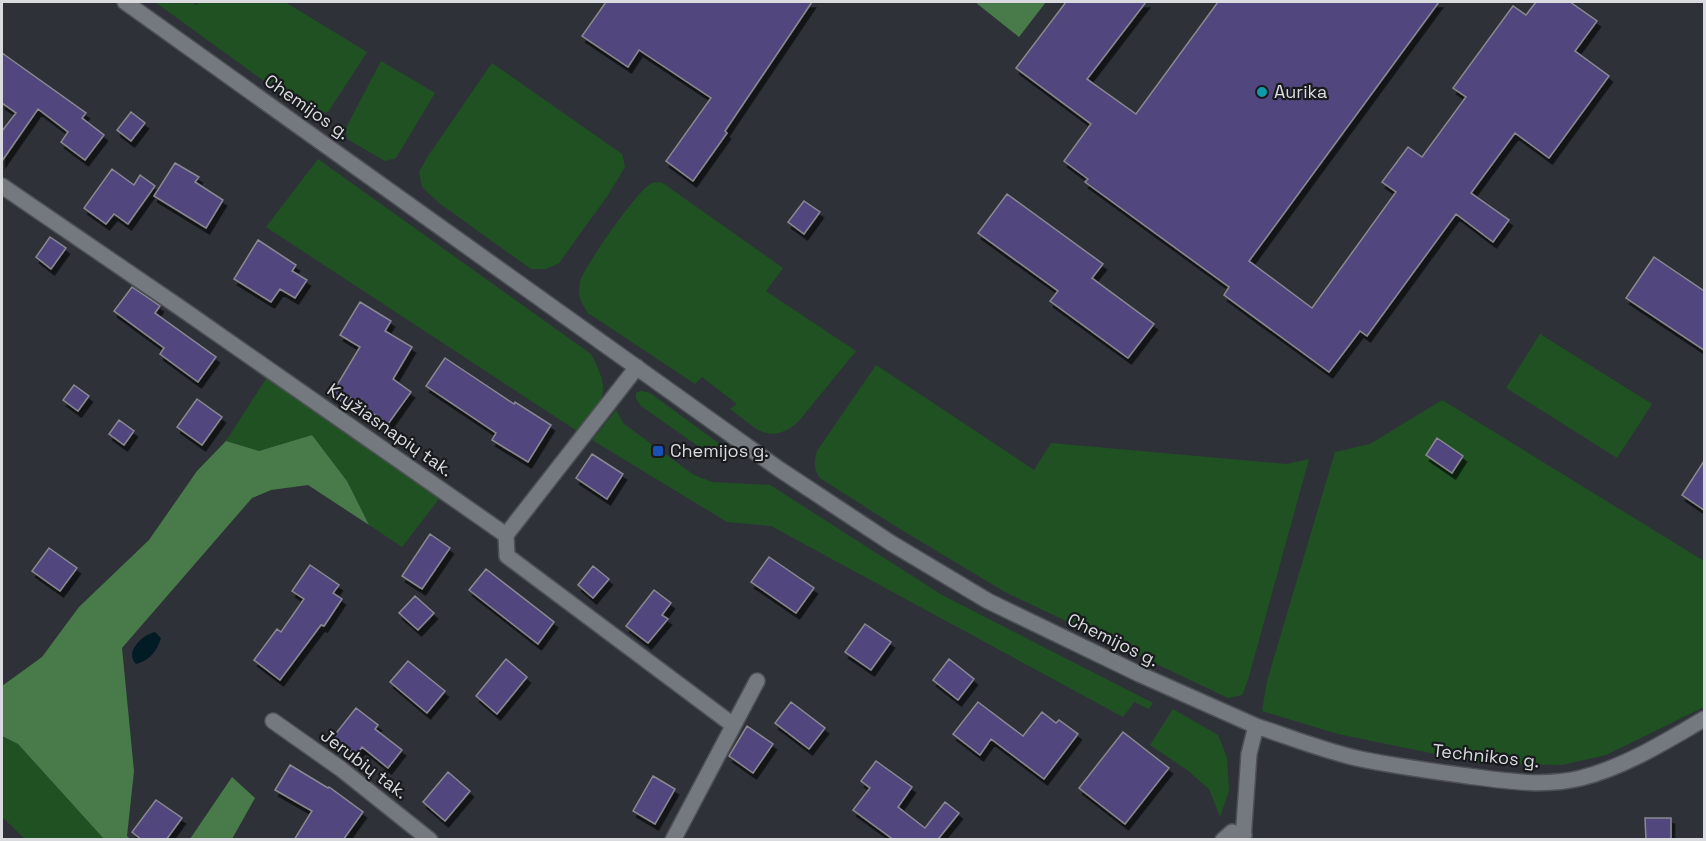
<svg xmlns="http://www.w3.org/2000/svg" width="1706" height="841" font-family="'Space Grotesk',sans-serif">
<style>
.green{fill:#205123}
.forest{fill:#497b4a}
.water{fill:#021b25}
.building{fill:#51467e;stroke:#8a8991;stroke-width:1.5;filter:url(#shadow)}
.lines{fill:none;stroke-linecap:round;stroke-linejoin:round}
.street-casing{stroke:#4d5055;stroke-width:18}
.secondary-casing{stroke:#4d5055;stroke-width:18}
.street{stroke:#747980;stroke-width:15}
.secondary{stroke:#747980;stroke-width:15}
.culture-dot{fill:#0f9aa8;stroke:#181a1d;stroke-width:2}
.transit-dot{fill:#1a4fb4;stroke:#181a1d;stroke-width:2}
.labels{text-anchor:middle;stroke-width:4.5;stroke-linejoin:round;paint-order:stroke}
.poi-label{font-size:18px;fill:#d9dbdf;stroke:#181a1d;text-anchor:start}
.street-label{font-size:18px;fill:#d9dbdf;stroke:#181a1d}
</style>
<defs>
<filter id="shadow"><feDropShadow dx="3.5" dy="6" stdDeviation="0" flood-color="#0009"/></filter>
</defs>
<rect width="100%" height="100%" fill="#2e3238"/>
<path class="green" d="M 155,2 L 191,2 L 196,5 L 199,2 L 285,2 L 367,52 L 328,112 L 320,114 L 308,113 Z
M 381,61 L 435,93 L 396,158 L 385,161 L 347,139 L 346,128 Z
M 492,63 L 622,154 L 625,167 L 608,195 L 559,263 L 546,269 L 531,269 L 439,203 L 422,187 L 419,172 L 428,156 Z
M 318,159 L 591,354 C 612,394 604,399 577,431 L 266,227 Z
M 661,182 L 783,268 L 766,291 L 856,351 L 798,422 C 768,447 755,427 730,409 L 737,404 L 702,377 L 695,384 L 588,313 C 581,302 577,296 580,282 C 583,268 638,189 652,183 C 655,182 658,183 661,182 Z
M 1540,334 L 1652,404 L 1617,458 L 1506,388 Z
M 876,365 L 1034,470 L 1051,443 L 1287,464 L 1309,459 L 1248,680 L 1242,695 L 1228,698 L 1005,592 L 900,529 L 820,478 C 813,468 814,463 817,451 Z
M 271,371 L 445,491 L 402,547 L 369,525 L 347,481 L 312,435 L 259,451 L 226,441 Z
M 641,391 L 650,393 L 721,445 L 724,450 L 722,455 L 717,457 L 705,451 L 641,406 L 636,399 L 636,393 Z
M 1442,400 L 1704,561 L 1704,707 L 1606,755 L 1562,765 L 1484,764 L 1338,734 L 1262,711 L 1267,681 L 1335,452 L 1370,444 Z
M 616,410 L 624,424 L 694,475 L 712,482 L 770,485 L 942,595 L 1153,703 L 1149,709 L 1134,702 L 1123,717 L 771,526 L 727,522 L 592,440 Z
M 1173,709 L 1218,735 L 1227,758 L 1229,790 L 1220,817 L 1209,789 L 1187,770 L 1150,745 Z
M 2,736 L 18,744 L 104,839 L 25,839 L 2,817 Z"/>
<path class="forest" d="M 975,2 L 1046,2 L 1019,37 Z
M 312,435 L 347,481 L 369,525 L 308,485 L 271,490 L 252,498 L 122,648 L 134,771 L 127,836 L 130,839 L 104,839 L 18,744 L 2,736 L 2,686 L 42,657 L 79,607 L 149,540 L 197,471 L 226,441 L 259,451 Z
M 232,777 L 255,798 L 232,839 L 190,839 Z"/>
<path class="water" d="M 155,632 L 161,638 C 157,651 149,661 136,664 C 124,652 142,635 155,632 Z"/>
<path class="building" d="M 606,2 L 812,2 L 725,131 L 727,133 L 693,181 L 666,161 L 711,98 L 639,50 L 628,67 L 582,36 Z
M 1066,2 L 1146,2 L 1087,79 L 1136,114 L 1218,2 L 1439,2 L 1249,261 L 1312,308 L 1396,192 L 1382,182 L 1408,147 L 1422,157 L 1466,97 L 1453,88 L 1513,6 L 1526,15 L 1536,2 L 1570,2 L 1597,21 L 1575,51 L 1609,76 L 1549,158 L 1515,133 L 1471,193 L 1509,220 L 1493,242 L 1456,214 L 1367,336 L 1360,331 L 1329,372 L 1224,295 L 1229,287 L 1085,182 L 1088,179 L 1064,161 L 1091,124 L 1016,68 Z
M 2,53 L 86,113 L 82,118 L 104,135 L 85,160 L 61,142 L 68,132 L 38,109 L 2,161 L 2,131 L 16,113 L 2,103 Z
M 131,112 L 145,123 L 131,141 L 117,130 Z
M 175,163 L 199,177 L 195,182 L 223,200 L 206,228 L 154,196 Z
M 112,169 L 134,185 L 140,175 L 155,186 L 128,224 L 114,214 L 106,224 L 84,208 Z
M 1007,194 L 1103,264 L 1092,278 L 1154,324 L 1128,358 L 1050,301 L 1058,291 L 978,233 Z
M 804,201 L 820,212 L 804,234 L 788,222 Z
M 50,237 L 66,248 L 51,269 L 36,257 Z
M 258,240 L 296,265 L 292,271 L 307,280 L 295,298 L 280,289 L 271,302 L 234,279 Z
M 1654,257 L 1704,291 L 1704,350 L 1626,298 Z
M 132,287 L 160,306 L 155,313 L 216,357 L 198,382 L 160,354 L 164,348 L 114,311 Z
M 360,302 L 391,321 L 385,331 L 412,347 L 393,379 L 411,392 L 388,424 L 351,398 L 348,405 L 331,395 L 360,347 L 340,335 Z
M 445,358 L 514,404 L 515,402 L 551,425 L 528,462 L 492,440 L 496,433 L 426,386 Z
M 74,385 L 89,396 L 78,411 L 63,400 Z
M 197,399 L 222,417 L 202,445 L 177,427 Z
M 119,420 L 134,431 L 124,445 L 109,434 Z
M 1437,438 L 1463,456 L 1452,473 L 1426,455 Z
M 592,454 L 623,474 L 607,499 L 576,478 Z
M 1704,461 L 1704,510 L 1682,495 Z
M 430,534 L 450,548 L 422,589 L 402,576 Z
M 49,548 L 77,568 L 60,591 L 32,571 Z
M 769,557 L 814,588 L 796,613 L 751,582 Z
M 310,565 L 339,585 L 333,593 L 342,599 L 324,626 L 321,625 L 280,680 L 254,660 L 277,629 L 281,632 L 304,599 L 292,591 Z
M 593,566 L 609,579 L 593,598 L 578,585 Z
M 486,569 L 554,622 L 538,644 L 469,590 Z
M 654,590 L 671,603 L 662,615 L 668,619 L 648,643 L 626,626 Z
M 415,596 L 434,613 L 418,630 L 399,613 Z
M 865,624 L 891,642 L 871,670 L 845,652 Z
M 506,659 L 527,677 L 497,714 L 476,696 Z
M 949,659 L 974,679 L 958,700 L 933,680 Z
M 408,661 L 445,691 L 427,713 L 390,682 Z
M 791,702 L 825,728 L 809,749 L 775,723 Z
M 978,702 L 1023,736 L 1042,712 L 1056,723 L 1059,720 L 1078,734 L 1044,779 L 991,739 L 980,755 L 953,734 Z
M 356,708 L 378,725 L 375,729 L 402,750 L 388,768 L 362,747 L 356,755 L 333,737 Z
M 747,726 L 773,744 L 753,773 L 729,756 Z
M 1123,732 L 1169,768 L 1125,824 L 1079,788 Z
M 876,761 L 912,787 L 898,807 L 925,828 L 945,802 L 959,813 L 939,838 L 940,840 L 894,840 L 853,810 L 870,788 L 861,781 Z
M 290,765 L 328,788 L 329,787 L 363,812 L 343,840 L 294,840 L 312,811 L 275,790 Z
M 448,772 L 470,791 L 445,821 L 423,802 Z
M 653,776 L 675,789 L 655,824 L 633,811 Z
M 156,800 L 182,818 L 166,840 L 142,840 L 132,832 Z
M 1645,818 L 1671,818 L 1671,840 L 1646,840 Z"/>
<g class="lines">
<g class="street-casing">
<path id="street" d="M 2,186 L 182,309 L 506,535 L 507,556 L 733,725
M 506,535 L 637,367
M 273,721 L 341,769 L 430,840
M 673,840 L 757,681
M 1223,840 L 1232,832 L 1244,835"/>
</g>
<g class="secondary-casing">
<path id="secondary" d="M 125,2 L 779,469 L 891,543 L 988,601 L 1139,674 L 1256,726 L 1249,754 L 1243,840
M 1256,726 C 1289,737 1322,750 1356,758 C 1393,766 1431,771 1468,776 C 1506,781 1544,787 1581,778 C 1625,767 1666,741 1704,719"/>
</g>
<use href="#street" class="street"/>
<use href="#secondary" class="secondary"/>
</g>
<circle class="culture-dot" cx="1262" cy="92" r="6"/>
<rect class="transit-dot" x="652" y="445" width="12" height="12" rx="3"/>
<g class="labels">
<g class="poi-label">
<text x="1274" y="98">Aurika</text>
<text x="670" y="457">Chemijos g.</text>
</g>
<g class="street-label">
<text transform="translate(307 107) rotate(35)" y="6">Chemijos g.</text>
<text transform="translate(390 430) rotate(35)" y="6">Kryžiasnapių tak.</text>
<text transform="translate(1113 640) rotate(26)" y="6">Chemijos g.</text>
<text transform="translate(1486 756) rotate(6)" y="6">Technikos g.</text>
<text transform="translate(364 764) rotate(37)" y="6">Jerubių tak.</text>
</g>
</g>
<rect width="1706" height="841" fill="none" stroke="#d9dbdf" stroke-width="6"/>
</svg>
